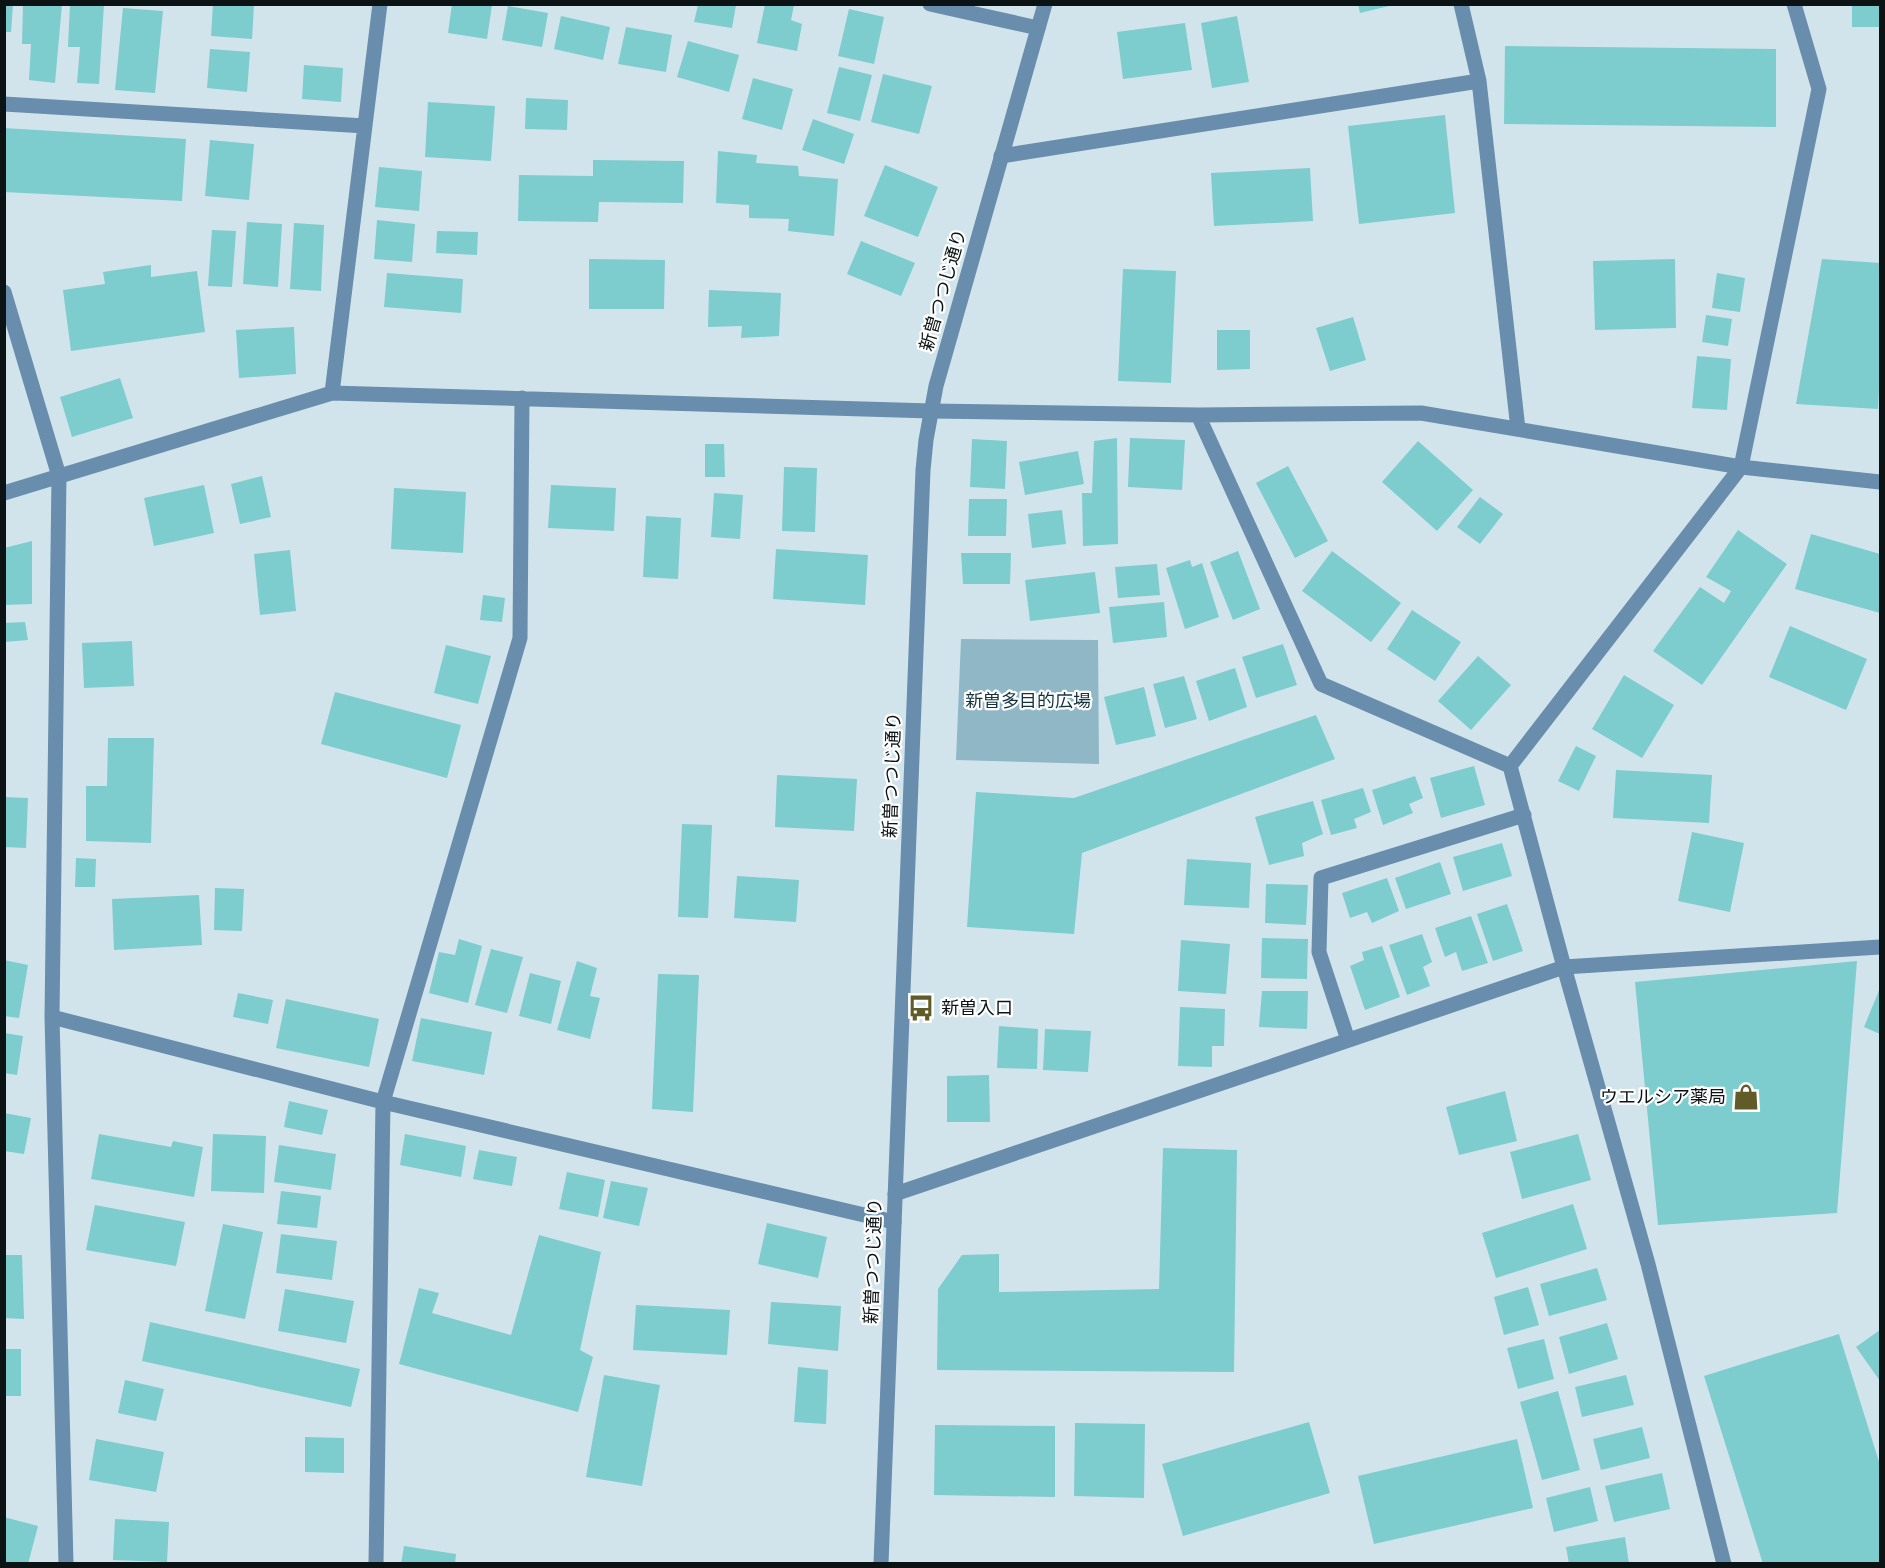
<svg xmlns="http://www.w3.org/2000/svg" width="1885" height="1568" font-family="Raleway,'Noto Sans JP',sans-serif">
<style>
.green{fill:#8fb7c6}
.building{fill:#7dccce}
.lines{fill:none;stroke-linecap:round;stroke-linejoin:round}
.minor{stroke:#698dac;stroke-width:15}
.tertiary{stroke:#698dac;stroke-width:15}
.labels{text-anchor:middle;stroke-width:4.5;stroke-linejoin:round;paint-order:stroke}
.street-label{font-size:18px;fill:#0c1315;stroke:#fff}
.park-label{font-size:18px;fill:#13343f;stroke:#fff}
.poi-label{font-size:18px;fill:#0c1315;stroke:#fff;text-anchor:start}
</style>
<rect width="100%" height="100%" fill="#d2e4eb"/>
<path class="green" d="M 961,639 L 1098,640 L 1099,764 L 956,760 Z"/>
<path class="building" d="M 4,4 L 13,4 L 11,32 L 4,32 Z
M 23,4 L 62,4 L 55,83 L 29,80 L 31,44 L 22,44 Z
M 70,4 L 104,4 L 99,84 L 77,83 L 80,47 L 68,47 Z
M 213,4 L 254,5 L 252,39 L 211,36 Z
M 452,4 L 492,5 L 487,39 L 448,33 Z
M 765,4 L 794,5 L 791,20 L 802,24 L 797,51 L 757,43 Z
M 1358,4 L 1393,4 L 1393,5 L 1360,13 Z
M 1852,4 L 1880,4 L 1880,27 L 1852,27 Z
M 698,5 L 736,5 L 732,28 L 694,22 Z
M 508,6 L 548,13 L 542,47 L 502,40 Z
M 123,8 L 163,11 L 155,93 L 115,90 Z
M 849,9 L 884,17 L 874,64 L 838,56 Z
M 561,16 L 610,27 L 603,60 L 554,49 Z
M 1237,16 L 1249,82 L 1212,88 L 1201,23 Z
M 1185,23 L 1192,70 L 1123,79 L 1117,32 Z
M 626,27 L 672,35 L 666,72 L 618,64 Z
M 688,41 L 739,55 L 729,92 L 677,77 Z
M 1505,46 L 1776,49 L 1776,127 L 1504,124 Z
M 210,49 L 250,52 L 247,92 L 207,88 Z
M 304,65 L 343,68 L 341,102 L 302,99 Z
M 839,67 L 872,75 L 860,121 L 827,113 Z
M 883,74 L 932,86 L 919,134 L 871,122 Z
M 753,78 L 793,89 L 782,130 L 742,119 Z
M 526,98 L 568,100 L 567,130 L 525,129 Z
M 428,102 L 495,106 L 491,161 L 425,157 Z
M 1445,115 L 1455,213 L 1359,224 L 1348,126 Z
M 813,119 L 854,134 L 844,164 L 802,150 Z
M 4,128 L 186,139 L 182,201 L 4,192 Z
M 210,140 L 254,144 L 249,200 L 205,196 Z
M 718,151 L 757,155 L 756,163 L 798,166 L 799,176 L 838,179 L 834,236 L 788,231 L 789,219 L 749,218 L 749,205 L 716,203 Z
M 593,160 L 684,161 L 683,203 L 599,202 L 598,222 L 518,221 L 519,175 L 593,176 Z
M 885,165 L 938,187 L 918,237 L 864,216 Z
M 379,167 L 422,171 L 419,211 L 375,207 Z
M 1310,168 L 1313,221 L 1214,226 L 1211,173 Z
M 377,220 L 415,224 L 412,262 L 374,259 Z
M 247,222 L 282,224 L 278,287 L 243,284 Z
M 294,223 L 324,225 L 321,291 L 290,289 Z
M 212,230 L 236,231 L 232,287 L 208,286 Z
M 437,231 L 478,232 L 477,255 L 436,253 Z
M 861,241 L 915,263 L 901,296 L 847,274 Z
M 589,259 L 665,260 L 664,309 L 589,309 Z
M 1675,259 L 1676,328 L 1595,330 L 1593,261 Z
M 1822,259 L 1880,263 L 1880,367 L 1878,409 L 1796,404 Z
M 151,265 L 151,277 L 197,271 L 205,332 L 71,351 L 63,290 L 105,284 L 103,272 Z
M 1123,269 L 1176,271 L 1171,383 L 1118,381 Z
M 387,273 L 463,279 L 461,313 L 384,307 Z
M 1717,273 L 1745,278 L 1740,312 L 1712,308 Z
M 709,290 L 781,293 L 779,336 L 741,338 L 742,326 L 708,327 Z
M 1706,315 L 1732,319 L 1728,346 L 1702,342 Z
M 1353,317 L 1366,360 L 1330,371 L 1316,328 Z
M 294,327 L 296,374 L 239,378 L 236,330 Z
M 1217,330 L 1250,330 L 1250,369 L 1217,370 Z
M 1697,356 L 1731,359 L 1727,410 L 1692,408 Z
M 120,378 L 133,418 L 72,437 L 60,397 Z
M 1117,438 L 1118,544 L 1083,546 L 1082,493 L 1092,493 L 1094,441 Z
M 1130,438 L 1185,440 L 1182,490 L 1128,487 Z
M 972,439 L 1007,441 L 1005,489 L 970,487 Z
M 1418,441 L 1473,490 L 1437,531 L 1382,482 Z
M 705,444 L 724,444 L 725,477 L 705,477 Z
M 1078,451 L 1084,484 L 1025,495 L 1019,462 Z
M 1288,466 L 1328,541 L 1295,558 L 1256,483 Z
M 784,467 L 817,468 L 815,532 L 782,531 Z
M 262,476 L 271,517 L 240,524 L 231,484 Z
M 204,485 L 214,533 L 154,546 L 144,498 Z
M 551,485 L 616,488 L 614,531 L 548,528 Z
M 394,488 L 466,492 L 463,553 L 391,549 Z
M 714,493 L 743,495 L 740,539 L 711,537 Z
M 1480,497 L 1503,514 L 1480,544 L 1457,527 Z
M 969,499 L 1007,499 L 1006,536 L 968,536 Z
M 1062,510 L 1066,544 L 1032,548 L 1028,514 Z
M 646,516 L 681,518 L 678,579 L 643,577 Z
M 1738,530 L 1787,564 L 1702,685 L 1653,651 L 1700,587 L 1724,603 L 1731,591 L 1706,577 Z
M 1811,534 L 1880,554 L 1880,613 L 1795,589 Z
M 32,541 L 32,604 L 4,605 L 4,548 Z
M 776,549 L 868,555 L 865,605 L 773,599 Z
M 290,550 L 296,611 L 260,615 L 254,554 Z
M 1238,551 L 1260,609 L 1233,620 L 1210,562 Z
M 1332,551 L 1401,603 L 1371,642 L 1302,591 Z
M 961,553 L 1011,553 L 1010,584 L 963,584 Z
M 1190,560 L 1192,567 L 1202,563 L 1219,617 L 1185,629 L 1166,568 Z
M 1157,564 L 1160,595 L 1118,598 L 1115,567 Z
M 1095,572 L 1100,613 L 1030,621 L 1025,580 Z
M 483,595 L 505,598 L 502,622 L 480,620 Z
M 1164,602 L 1167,637 L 1113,643 L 1109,607 Z
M 1412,610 L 1461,642 L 1435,681 L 1387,649 Z
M 25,622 L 28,640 L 4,642 L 4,623 Z
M 1790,626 L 1867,659 L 1846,710 L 1769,677 Z
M 132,641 L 134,686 L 84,688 L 82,643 Z
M 1283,644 L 1297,685 L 1256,698 L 1242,657 Z
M 446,645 L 491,656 L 478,704 L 434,693 Z
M 1478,656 L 1511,685 L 1471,730 L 1438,701 Z
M 1235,668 L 1247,707 L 1209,721 L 1196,681 Z
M 1624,675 L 1674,705 L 1642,758 L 1592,729 Z
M 1184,676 L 1197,719 L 1165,728 L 1153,684 Z
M 1144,687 L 1156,736 L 1116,745 L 1104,697 Z
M 335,692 L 461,725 L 447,778 L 321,744 Z
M 1316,715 L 1335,759 L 1082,853 L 1074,934 L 967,927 L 976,792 L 1074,798 Z
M 108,738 L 154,738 L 151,843 L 86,841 L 86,786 L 107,786 Z
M 1576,746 L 1596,756 L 1579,791 L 1558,781 Z
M 1474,766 L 1485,805 L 1441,818 L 1430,778 Z
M 1616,770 L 1712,775 L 1709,823 L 1613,818 Z
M 777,775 L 857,779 L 854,831 L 775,827 Z
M 1415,776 L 1423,798 L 1409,804 L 1413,813 L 1383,825 L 1372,790 Z
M 1363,788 L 1371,812 L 1354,819 L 1357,828 L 1331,835 L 1321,800 Z
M 4,797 L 28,798 L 26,848 L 4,847 Z
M 1313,801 L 1323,834 L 1302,843 L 1304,856 L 1269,865 L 1255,817 Z
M 682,824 L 712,825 L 708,918 L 678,917 Z
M 1692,832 L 1744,843 L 1730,912 L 1678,901 Z
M 1502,843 L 1512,876 L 1463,891 L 1453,857 Z
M 76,858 L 96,859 L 95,887 L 75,887 Z
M 1187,859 L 1251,863 L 1249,908 L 1184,905 Z
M 1440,862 L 1451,894 L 1406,909 L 1395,878 Z
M 737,876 L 799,880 L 796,922 L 734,918 Z
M 1387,878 L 1399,911 L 1372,923 L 1367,912 L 1350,918 L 1342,893 Z
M 1266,884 L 1308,885 L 1306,925 L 1265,923 Z
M 215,888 L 244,889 L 242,931 L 214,930 Z
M 199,895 L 202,945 L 114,950 L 112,899 Z
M 1507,904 L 1523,951 L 1493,961 L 1477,914 Z
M 1471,916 L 1488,963 L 1462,971 L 1456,952 L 1445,957 L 1435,928 Z
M 1422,934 L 1432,962 L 1423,967 L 1430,986 L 1407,995 L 1389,945 Z
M 1262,938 L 1308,939 L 1307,979 L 1261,978 Z
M 459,939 L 482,946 L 468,1003 L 429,993 L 439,952 L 455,955 Z
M 1181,940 L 1230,944 L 1226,994 L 1178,991 Z
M 1382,946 L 1400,997 L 1365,1010 L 1350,966 L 1364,960 L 1362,952 Z
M 491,949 L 523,957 L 507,1013 L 475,1005 Z
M 4,960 L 28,965 L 19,1018 L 4,1016 Z
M 577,961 L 597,968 L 590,996 L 600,998 L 590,1039 L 557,1030 Z
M 1857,961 L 1837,1213 L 1658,1225 L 1635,982 Z
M 530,973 L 561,981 L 551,1024 L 519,1016 Z
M 658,974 L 699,975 L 693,1112 L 652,1109 Z
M 1880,988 L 1880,1034 L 1864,1027 Z
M 1262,991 L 1308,991 L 1307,1029 L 1259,1027 Z
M 238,993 L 273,1000 L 268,1024 L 233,1017 Z
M 286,999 L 379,1019 L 369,1067 L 276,1048 Z
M 1180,1007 L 1225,1009 L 1224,1046 L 1212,1046 L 1212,1067 L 1178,1066 Z
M 421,1018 L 492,1032 L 484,1075 L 412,1061 Z
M 999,1026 L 1038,1029 L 1037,1069 L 997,1068 Z
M 1045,1029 L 1091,1031 L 1088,1072 L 1043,1070 Z
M 4,1033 L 23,1036 L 17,1075 L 4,1073 Z
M 989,1075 L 990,1122 L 947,1122 L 947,1076 Z
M 1505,1091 L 1517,1141 L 1459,1155 L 1446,1107 Z
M 289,1101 L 328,1110 L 322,1135 L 284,1127 Z
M 4,1113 L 31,1118 L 24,1154 L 4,1151 Z
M 99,1134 L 171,1147 L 173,1141 L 203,1147 L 194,1197 L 91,1179 Z
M 213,1134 L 266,1136 L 264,1193 L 211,1191 Z
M 405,1134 L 466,1146 L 461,1177 L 400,1165 Z
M 1578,1134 L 1591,1180 L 1522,1199 L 1510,1152 Z
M 279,1145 L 336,1154 L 331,1190 L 274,1182 Z
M 1163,1148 L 1237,1150 L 1234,1372 L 937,1370 L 938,1289 L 962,1255 L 999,1254 L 999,1292 L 1159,1289 Z
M 479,1150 L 517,1157 L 512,1186 L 473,1179 Z
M 567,1172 L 605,1180 L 598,1217 L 559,1209 Z
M 611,1181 L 648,1188 L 639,1226 L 603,1218 Z
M 281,1191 L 321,1196 L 317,1228 L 277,1224 Z
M 1573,1204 L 1587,1249 L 1496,1278 L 1482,1233 Z
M 95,1205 L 185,1222 L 176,1266 L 86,1250 Z
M 767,1223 L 827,1237 L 818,1278 L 758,1264 Z
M 223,1224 L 263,1232 L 245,1319 L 205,1311 Z
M 281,1234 L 337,1241 L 332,1280 L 276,1273 Z
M 539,1235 L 601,1252 L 580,1350 L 593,1357 L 578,1412 L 399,1364 L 419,1288 L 439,1293 L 432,1313 L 511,1335 Z
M 4,1255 L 22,1255 L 24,1319 L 4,1318 Z
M 1597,1268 L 1607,1300 L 1549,1316 L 1540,1284 Z
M 1528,1287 L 1539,1325 L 1504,1335 L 1494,1297 Z
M 285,1289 L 354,1301 L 346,1343 L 278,1331 Z
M 771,1302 L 841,1306 L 838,1351 L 768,1344 Z
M 636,1305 L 730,1310 L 727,1355 L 633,1350 Z
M 150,1322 L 360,1369 L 351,1407 L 142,1361 Z
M 1607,1323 L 1618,1359 L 1569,1374 L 1559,1337 Z
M 1880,1330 L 1880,1381 L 1856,1347 Z
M 1839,1334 L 1880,1465 L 1880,1564 L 1763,1564 L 1704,1376 Z
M 1544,1339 L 1554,1379 L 1518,1389 L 1507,1348 Z
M 4,1349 L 21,1349 L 21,1396 L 4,1396 Z
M 798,1367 L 828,1370 L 826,1424 L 794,1422 Z
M 604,1375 L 660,1385 L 642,1486 L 586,1477 Z
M 1626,1375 L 1634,1405 L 1582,1417 L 1575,1387 Z
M 125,1380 L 164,1389 L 156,1421 L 118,1413 Z
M 1558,1391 L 1580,1470 L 1542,1480 L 1520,1402 Z
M 1309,1422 L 1330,1493 L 1183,1536 L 1162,1464 Z
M 1075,1423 L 1145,1424 L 1144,1498 L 1074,1496 Z
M 935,1425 L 1055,1426 L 1055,1497 L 934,1495 Z
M 1642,1427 L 1650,1458 L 1601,1470 L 1593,1439 Z
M 305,1437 L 344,1438 L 344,1473 L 305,1472 Z
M 96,1439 L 164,1452 L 156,1492 L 89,1480 Z
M 1517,1439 L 1533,1508 L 1374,1544 L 1358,1476 Z
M 1662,1473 L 1670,1509 L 1614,1522 L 1605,1486 Z
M 1590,1487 L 1598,1521 L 1554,1532 L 1546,1498 Z
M 4,1517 L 38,1526 L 28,1564 L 4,1564 Z
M 115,1519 L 169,1522 L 167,1562 L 113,1560 Z
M 1625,1537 L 1629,1564 L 1569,1564 L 1566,1547 Z
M 404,1546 L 456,1554 L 455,1564 L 401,1564 Z"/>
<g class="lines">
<path class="minor" d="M 930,4 L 1038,28
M 1461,4 L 1479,81 L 1518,429
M 1794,4 L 1819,89 L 1741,467 L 1880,482
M 4,104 L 365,126
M 1001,156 L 1479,81
M 4,292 L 59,476 L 52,1017 L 66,1564
M 332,393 L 380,4
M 1198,415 L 1321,684 L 1510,766
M 4,493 L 332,393 L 931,411 L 1198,415 L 1421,413 L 1741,467 L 1510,766 L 1564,967 L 1648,1264 L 1724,1564
M 52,1017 L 383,1102 L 894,1222
M 1348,1040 L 1319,952 L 1321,878 L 1524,815
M 895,1194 L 1564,967 L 1880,947
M 376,1564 L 383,1102 L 520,638 L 522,398"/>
<path class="tertiary" d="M 881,1564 L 923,470 L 926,440 L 936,386 L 1045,4"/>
</g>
<defs>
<g id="bus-bare" transform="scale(2.07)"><path d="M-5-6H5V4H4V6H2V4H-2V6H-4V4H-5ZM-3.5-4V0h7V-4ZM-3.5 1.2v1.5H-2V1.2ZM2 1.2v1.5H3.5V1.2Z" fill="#615b28" stroke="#fff" stroke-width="2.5" paint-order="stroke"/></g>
<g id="shop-bare" transform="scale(2.07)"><path d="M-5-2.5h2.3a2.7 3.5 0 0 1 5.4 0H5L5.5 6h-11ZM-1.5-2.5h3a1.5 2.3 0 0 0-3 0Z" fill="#615b28" stroke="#fff" stroke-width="2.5" paint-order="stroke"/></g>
</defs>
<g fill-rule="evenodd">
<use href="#bus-bare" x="921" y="1008"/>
<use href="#shop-bare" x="1746" y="1097"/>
</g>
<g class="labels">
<g class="street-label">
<text transform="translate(943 290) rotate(-74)" y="6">新曽つつじ通り</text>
<text transform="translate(892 775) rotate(-88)" y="6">新曽つつじ通り</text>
<text transform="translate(873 1261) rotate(-88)" y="6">新曽つつじ通り</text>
</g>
<g class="park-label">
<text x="1028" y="707">新曽多目的広場</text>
</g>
<g class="poi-label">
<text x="941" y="1014">新曽入口</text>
<text x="1726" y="1103" text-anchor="end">ウエルシア薬局</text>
</g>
</g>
<rect width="1885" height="1568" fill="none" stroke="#0c1315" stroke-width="12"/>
</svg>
